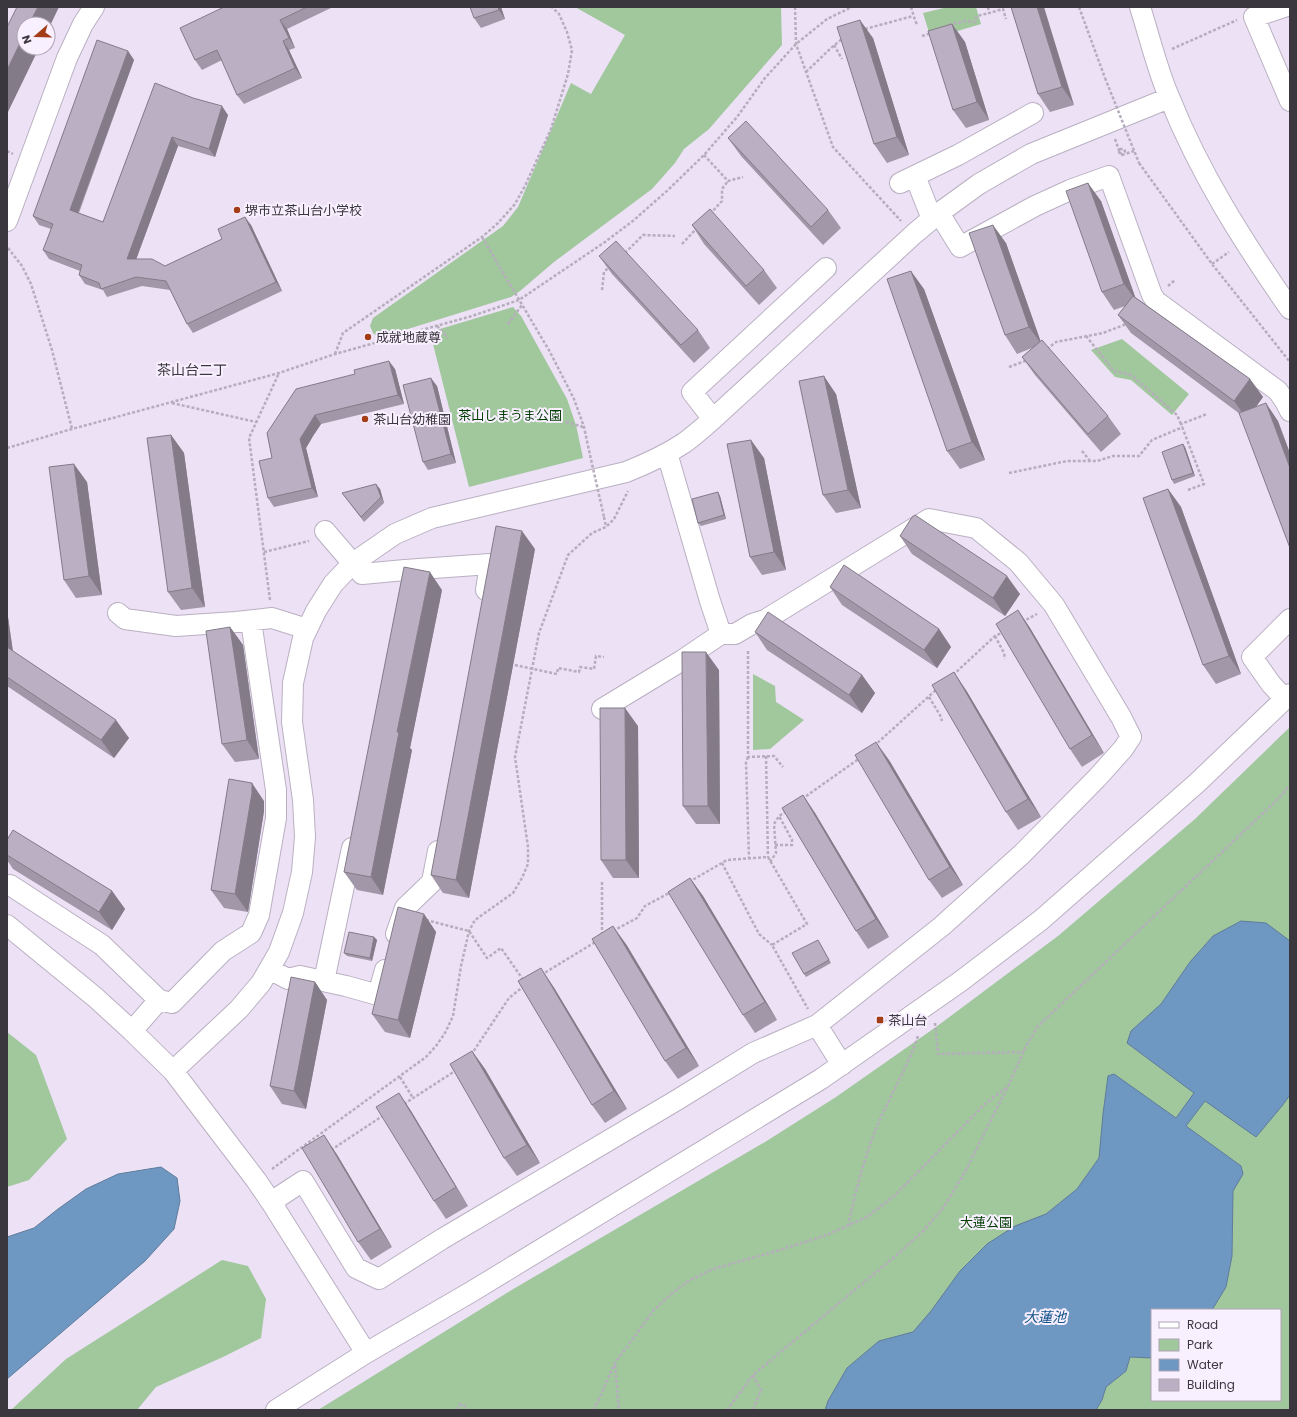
<svg xmlns="http://www.w3.org/2000/svg" width="1297" height="1417" font-family="Poppins,'Noto Sans JP',sans-serif">
<style>
.green{fill:#a1c79d;fill-rule:evenodd}
.water{fill:#6e98c2;stroke:#5f7b9a}
.lines{fill:none;stroke-linecap:round;stroke-linejoin:round}
.minor-casing{stroke:#bab0c2;stroke-width:22}
.path{stroke:#b6adbd;stroke-width:2.5;stroke-dasharray:3 2;stroke-linecap:butt}
.minor{stroke:#fff;stroke-width:20}
.path-bridge{stroke:#b6adbd;stroke-width:2.5;stroke-dasharray:3 2;stroke-linecap:butt}
.wall{fill:#a197a8}
.shaded-wall{fill:#837b88}
.building{fill:#bbb0c3;stroke:#837b88}
.poi-dot{fill:#a33d17;stroke:#f8efff;stroke-width:1.5}
.labels{text-anchor:middle;stroke-width:4;stroke-linejoin:round;paint-order:stroke}
.poi-label{font-size:13px;fill:#3b373e;stroke:#f8efff;text-anchor:start}
.park-label{font-size:13px;fill:#003c00;stroke:#f8efff}
.neighbourhood-label{font-size:14px;fill:#3b373e;stroke:#f8efff}
.water-label{font-size:14px;font-style:italic;fill:#125489;stroke:#f8efff}
</style>
<rect width="100%" height="100%" fill="#ece1f5"/>
<path class="green" d="M 575,7 L 781,7 L 782,45 L 709,129 L 684,149 L 675,163 L 652,189 L 554,262 L 520,291 L 511,297 L 379,338 L 373,333 L 370,326 L 373,318 L 503,226 L 518,207 L 571,83 L 591,94 L 625,35 Z
M 948,7 L 976,7 L 981,24 L 931,39 L 923,13 Z
M 513,307 L 521,316 L 567,399 L 576,425 L 583,458 L 469,487 L 430,332 Z
M 1122,339 L 1189,394 L 1172,415 L 1131,380 L 1115,377 L 1091,350 Z
M 753,674 L 775,686 L 776,702 L 804,720 L 770,749 L 753,750 Z
M 1290,727 L 1290,1410 L 318,1410 L 515,1288 L 765,1142 L 836,1097 L 936,1027 L 1058,936 L 1195,819 ZM 1152,1310 L 1280,1310 L 1280,1400 L 1152,1400 Z
M 7,1032 L 36,1055 L 67,1139 L 29,1180 L 7,1187 Z
M 222,1260 L 248,1266 L 266,1299 L 261,1338 L 223,1357 L 156,1387 L 137,1410 L 11,1410 L 66,1359 Z"/>
<path class="water" d="M 1241,921 L 1266,923 L 1290,941 L 1290,1095 L 1282,1106 L 1256,1137 L 1205,1101 L 1186,1126 L 1241,1166 L 1243,1174 L 1233,1191 L 1232,1256 L 1226,1287 L 1212,1310 L 1152,1310 L 1152,1358 L 1130,1357 L 1126,1371 L 1106,1387 L 1102,1400 L 1096,1410 L 825,1410 L 828,1401 L 847,1368 L 879,1341 L 913,1332 L 931,1311 L 960,1271 L 987,1244 L 1015,1226 L 1046,1214 L 1077,1189 L 1099,1158 L 1103,1114 L 1108,1076 L 1114,1074 L 1176,1118 L 1194,1093 L 1127,1043 L 1131,1031 L 1161,1004 L 1190,962 L 1213,936 Z
M 161,1167 L 177,1178 L 180,1201 L 174,1229 L 145,1261 L 7,1379 L 7,1237 L 34,1228 L 58,1209 L 86,1189 L 118,1174 Z"/>
<g class="lines">
<g class="minor-casing">
<path id="minor" d="M 1140,7 C 1150,38 1157,70 1170,99 C 1200,174 1244,243 1290,309
M 1284,7 L 1254,17 L 1290,101
M 915,176 L 932,219
M 900,183 L 958,155 L 1033,113
M 939,213 L 960,247 L 1035,206 L 1070,190 L 1109,176 L 1152,295 L 1156,301 L 1278,391 L 1286,403 L 1290,411
M 7,221 L 67,58 L 83,24 L 94,7
M 713,419 L 692,392 L 826,268
M 325,531 L 362,574 L 405,570 L 490,564 L 486,590
M 118,613 L 125,619 L 176,626 L 236,622 L 272,618 L 307,629
M 1285,699 L 1271,684 L 1252,657 L 1290,619
M 602,709 L 681,661 L 721,634
M 10,885 L 102,945 L 159,1000
M 7,925 L 96,998 L 132,1031 L 173,1071 L 256,1180 L 271,1202 L 366,1353
M 396,934 L 405,908 L 432,882 L 438,851
M 269,969 L 288,979 L 300,976 L 346,986 L 378,995 L 385,970
M 324,981 L 352,848
M 817,1025 L 842,1065
M 132,1031 L 159,1000 L 172,1003 L 223,951 L 251,933 L 259,915 L 276,818 L 276,790 L 251,621
M 173,1071 L 239,1009 L 261,983 L 279,952 L 293,913 L 302,872 L 305,837 L 303,800 L 292,722 L 293,683 L 303,638 L 316,611 L 333,584 L 353,563 L 395,534 L 432,518 L 626,472 C 646,464 666,455 684,443 C 694,436 704,427 713,419 L 914,234 L 939,213 L 979,184 L 1031,154 L 1169,98
M 271,1202 L 303,1181 L 356,1268 L 379,1279 L 442,1239 L 677,1100 L 753,1053 L 817,1025 L 942,926 L 1022,854 L 1097,778 L 1123,749 L 1131,737 L 1121,717 L 1054,605 L 1018,562 L 976,528 L 929,519 L 765,620 L 752,624 L 735,634 L 721,634 L 710,601 L 667,453
M 276,1410 L 366,1353 L 471,1292 L 821,1079 L 961,981 L 1041,920 L 1197,783 L 1290,694"/>
</g>
<path class="path" d="M 795,7 L 796,44 L 833,147 L 901,221
M 911,7 L 915,20 L 917,25
M 988,7 L 989,13 L 1003,9 L 1006,19
M 1079,7 L 1105,78
M 945,28 L 947,25 L 966,21 L 975,22 L 977,16 L 989,13
M 865,29 L 913,16
M 922,36 L 932,33
M 834,45 L 842,59
M 1172,49 L 1237,20
M 806,72 L 831,48 L 842,39
M 1115,139 L 1120,153
M 7,151 L 13,154
M 704,155 L 728,181 L 743,177
M 1139,163 L 1212,264 L 1290,362
M 710,214 L 722,201 L 722,189 L 728,181
M 482,237 L 550,352 L 574,399 L 584,427 L 590,455
M 682,244 L 697,228
M 8,248 L 22,266 L 31,284 L 52,350 L 72,429
M 625,253 L 643,235 L 675,236
M 1212,264 L 1229,252
M 1168,286 L 1175,280
M 602,290 L 604,272 L 609,267
M 508,324 L 522,305
M 437,326 L 448,338
M 1086,336 L 1114,371 L 1131,375 L 1177,415 L 1181,424
M 1047,349 L 1056,342 L 1103,333 L 1124,325 L 1126,322
M 335,354 L 343,333 L 482,237 L 498,223 L 515,204 L 525,186 L 551,129 L 568,74 L 572,50 L 567,32 L 559,14 L 552,7
M 1009,367 L 1028,360
M 172,403 L 256,422
M 566,422 L 583,427
M 7,448 L 72,429 L 279,373 L 335,354 L 472,316 L 519,300 L 605,242 L 634,220 L 669,189 L 704,155 L 737,117 L 765,78 L 796,44 L 827,19 L 852,7
M 1082,451 L 1090,461
M 1009,473 L 1067,461 L 1097,461 L 1113,456 L 1139,456 L 1152,440 L 1183,427
M 1188,490 L 1204,484 L 1181,424 L 1207,414
M 604,517 L 606,527
M 264,552 L 309,541
M 270,600 L 249,438 L 279,373
M 1022,622 L 1037,614
M 995,636 L 1004,653 L 1005,659
M 748,651 L 748,757 L 774,756 L 783,767
M 510,664 L 557,674 L 558,668 L 579,672 L 580,667 L 594,669 L 596,656 L 604,657
M 953,675 L 995,636 L 1004,632
M 929,697 L 940,715 L 942,721
M 874,746 L 937,689
M 766,756 L 768,857
M 748,757 L 746,762 L 749,858
M 802,799 L 860,758
M 775,845 L 792,845 L 792,840 L 779,816
M 770,862 L 776,853 L 774,824 L 779,816 L 787,811
M 722,863 L 759,934 L 772,945
M 689,882 L 727,860 L 768,857 L 807,924 L 772,945 L 808,1009
M 426,920 L 469,931 L 487,958 L 501,948 L 524,981
M 613,931 L 637,918 L 645,906 L 671,892
M 602,935 L 602,882
M 541,975 L 597,941
M 935,1023 L 938,1054 L 1024,1052
M 471,1055 L 509,998 L 524,986
M 400,1077 L 413,1098
M 404,1104 L 455,1071
M 331,1150 L 384,1115
M 272,1169 L 426,1057 L 436,1046 L 445,1033 L 453,1016 L 461,966 L 469,931 L 475,920 L 513,893 L 522,878 L 528,864 L 528,847 L 515,757 L 539,633 L 568,555 L 592,533 L 606,527 L 614,519 L 628,491
M 848,1226 C 855,1194 863,1162 875,1131 C 888,1099 907,1069 918,1036
M 615,1365 L 619,1410
M 753,1375 L 761,1390 L 753,1410
M 458,1410 L 459,1405 L 463,1404 L 468,1410
M 594,1410 L 615,1363 L 654,1310 L 670,1295 L 690,1280 L 713,1269 L 773,1252 L 827,1235 L 867,1217 L 894,1196 L 984,1105 L 1007,1087
M 727,1410 L 753,1375 L 899,1253 L 924,1230 L 944,1207 L 966,1170 L 1008,1086 L 1026,1046 L 1038,1026 L 1277,800 L 1290,785"/>
<use href="#minor" class="minor"/>
<path class="path-bridge" d="M 1105,78 L 1139,163
M 1120,153 L 1122,154 L 1125,151 L 1124,149 L 1120,149 L 1119,152 L 1122,155 L 1134,151
M 590,455 L 604,517"/>
</g>
<path class="wall" d="M 224,7 L 333,7 L 287,29 L 295,48 L 289,50 L 302,78 L 244,104 L 237,95 L 222,60 L 202,70 L 195,60 Z
M 501,7 L 505,19 L 481,28 L 474,18 Z
M 1011,7 L 1074,105 L 1050,112 L 1038,94 Z
M 952,24 L 965,42 L 989,120 L 966,128 L 953,110 Z
M 873,38 L 909,155 L 887,163 L 874,144 Z
M 128,51 L 134,60 L 79,213 L 103,222 L 155,83 L 228,115 L 215,157 L 178,146 L 136,259 L 165,266 L 251,225 L 282,291 L 193,333 L 187,324 L 170,290 L 142,286 L 107,297 L 103,290 L 85,284 L 79,275 L 80,271 L 49,259 L 43,250 L 51,229 L 39,225 L 33,216 Z
M 728,138 L 828,210 L 841,228 L 823,245 L 741,156 Z
M 1101,201 L 1135,297 L 1250,379 L 1263,397 L 1256,407 L 1278,421 L 1240,414 L 1131,333 L 1118,315 L 1125,306 L 1114,310 L 1102,292 Z
M 692,225 L 764,270 L 777,288 L 759,305 L 704,244 Z
M 1006,243 L 1040,341 L 1108,416 L 1121,434 L 1101,452 L 1035,375 L 1022,357 L 1032,348 L 1017,354 L 1005,335 Z
M 599,256 L 698,330 L 710,348 L 694,363 L 612,274 Z
M 924,289 L 985,460 L 960,469 L 947,451 Z
M 395,369 L 404,404 L 321,424 L 313,436 L 306,448 L 318,497 L 274,507 L 268,498 L 272,458 L 267,433 Z
M 437,386 L 456,463 L 428,470 L 423,462 Z
M 836,394 L 861,508 L 836,513 L 823,495 Z
M 171,435 L 184,453 L 205,607 L 181,610 L 168,592 Z
M 1185,447 L 1195,476 L 1174,484 L 1172,480 Z
M 764,458 L 786,570 L 762,575 L 750,557 Z
M 87,482 L 102,595 L 76,598 L 64,580 Z
M 380,489 L 384,503 L 364,522 L 342,493 Z
M 1168,489 L 1181,507 L 1241,674 L 1216,684 L 1203,665 Z
M 720,496 L 726,519 L 701,526 L 698,523 Z
M 900,536 L 1020,594 L 1005,616 L 912,554 Z
M 535,549 L 469,898 L 443,893 L 431,875 Z
M 830,587 L 939,629 L 951,647 L 937,668 L 842,605 Z
M 442,590 L 410,748 L 412,750 L 383,895 L 357,890 L 344,872 Z
M 7,610 L 13,651 L 129,738 L 114,758 L 7,686 Z
M 1018,610 L 1030,628 L 1104,753 L 1082,767 L 1070,749 Z
M 230,627 L 243,645 L 259,759 L 235,762 L 222,744 Z
M 755,632 L 862,675 L 875,693 L 862,713 L 767,650 Z
M 719,670 L 720,824 L 696,824 L 683,806 Z
M 966,690 L 1041,817 L 1018,830 L 1006,812 Z
M 638,726 L 639,878 L 613,878 L 601,860 Z
M 889,760 L 963,885 L 942,898 L 929,880 Z
M 803,795 L 815,813 L 889,937 L 868,949 L 856,931 Z
M 264,801 L 264,811 L 248,912 L 224,908 L 211,890 Z
M 7,840 L 112,891 L 125,909 L 112,930 L 13,869 L 7,860 Z
M 690,878 L 703,896 L 777,1020 L 755,1033 L 743,1015 Z
M 424,914 L 436,932 L 410,1038 L 385,1032 L 372,1014 Z
M 374,937 L 377,940 L 372,961 L 347,956 L 344,953 Z
M 820,943 L 831,963 L 806,977 L 804,974 Z
M 626,944 L 699,1066 L 678,1079 L 665,1061 Z
M 315,982 L 327,1000 L 306,1109 L 282,1104 L 270,1086 Z
M 553,986 L 627,1109 L 605,1123 L 592,1105 Z
M 472,1051 L 485,1069 L 540,1163 L 517,1176 L 504,1158 Z
M 399,1093 L 411,1111 L 468,1206 L 446,1219 L 434,1201 Z
M 336,1153 L 392,1247 L 371,1260 L 358,1242 Z"/>
<path class="shaded-wall" d="M 38,7 L 59,7 L 48,30 L 48,24 L 29,24 Z
M 498,7 L 501,7 L 505,19 L 499,10 Z
M 1037,7 L 1044,7 L 1074,105 L 1062,87 Z
M 280,20 L 287,29 L 295,48 L 289,38 Z
M 860,20 L 873,38 L 909,155 L 897,137 Z
M 952,24 L 965,42 L 989,120 L 977,102 Z
M 24,35 L 24,48 L 39,48 L 7,114 L 7,70 Z
M 283,41 L 289,50 L 302,78 L 295,68 Z
M 128,51 L 134,60 L 76,218 L 70,210 Z
M 222,106 L 228,115 L 215,157 L 209,149 Z
M 172,137 L 178,146 L 133,268 L 127,259 Z
M 1088,183 L 1101,201 L 1137,302 L 1124,284 Z
M 245,217 L 251,225 L 282,291 L 276,282 Z
M 993,225 L 1006,243 L 1042,345 L 1029,327 Z
M 911,271 L 924,289 L 985,460 L 972,442 Z
M 389,361 L 395,369 L 404,404 L 398,395 Z
M 824,376 L 836,394 L 861,508 L 848,490 Z
M 431,378 L 437,386 L 456,463 L 451,454 Z
M 1250,379 L 1263,397 L 1247,419 L 1234,401 Z
M 1266,403 L 1278,421 L 1290,453 L 1290,468 Z
M 315,415 L 321,424 L 313,436 L 306,448 L 318,497 L 312,488 L 300,439 L 307,428 Z
M 171,435 L 184,453 L 205,607 L 192,588 Z
M 751,440 L 764,458 L 786,570 L 774,552 Z
M 1183,444 L 1185,447 L 1195,476 L 1193,473 Z
M 74,464 L 87,482 L 102,595 L 89,576 Z
M 376,484 L 380,489 L 384,503 L 381,497 Z
M 1168,489 L 1181,507 L 1241,674 L 1229,656 Z
M 718,492 L 720,496 L 726,519 L 724,515 Z
M 522,531 L 535,549 L 469,898 L 456,880 Z
M 430,572 L 442,590 L 410,748 L 412,750 L 383,895 L 371,877 L 397,732 Z
M 1007,576 L 1020,594 L 1005,616 L 993,598 Z
M 7,610 L 14,660 L 7,649 Z
M 1018,610 L 1030,628 L 1104,753 L 1092,735 Z
M 230,627 L 243,645 L 259,759 L 247,740 Z
M 939,629 L 951,647 L 937,668 L 924,650 Z
M 706,652 L 719,670 L 720,824 L 708,806 Z
M 954,672 L 966,690 L 1041,817 L 1028,799 Z
M 862,675 L 875,693 L 862,713 L 849,695 Z
M 625,708 L 638,726 L 639,878 L 626,860 Z
M 116,720 L 129,738 L 114,758 L 101,740 Z
M 876,742 L 889,760 L 963,885 L 950,867 Z
M 252,783 L 264,801 L 264,811 L 248,912 L 235,894 Z
M 803,795 L 815,813 L 889,937 L 876,919 Z
M 690,878 L 703,896 L 777,1020 L 765,1002 Z
M 112,891 L 125,909 L 112,930 L 99,912 Z
M 424,914 L 436,932 L 410,1038 L 398,1020 Z
M 613,926 L 626,944 L 699,1066 L 686,1048 Z
M 374,937 L 377,940 L 372,961 L 370,958 Z
M 541,968 L 553,986 L 627,1109 L 614,1091 Z
M 315,982 L 327,1000 L 306,1109 L 294,1091 Z
M 472,1051 L 485,1069 L 540,1163 L 527,1145 Z
M 399,1093 L 411,1111 L 468,1206 L 456,1187 Z
M 324,1135 L 336,1153 L 392,1247 L 380,1229 Z"/>
<path class="building" d="M 17,7 L 38,7 L 29,24 L 24,24 L 24,35 L 7,70 L 7,27 Z
M 224,7 L 307,7 L 280,20 L 289,38 L 283,41 L 295,68 L 237,95 L 217,50 L 195,60 L 180,28 Z
M 470,7 L 498,7 L 499,10 L 474,18 Z
M 1011,7 L 1037,7 L 1062,87 L 1038,94 Z
M 860,20 L 897,137 L 874,144 L 837,27 Z
M 952,24 L 977,102 L 953,110 L 928,31 Z
M 97,40 L 128,51 L 70,210 L 103,222 L 155,83 L 193,98 L 222,106 L 209,149 L 172,137 L 127,259 L 152,259 L 165,266 L 222,239 L 218,229 L 245,217 L 276,282 L 187,324 L 166,281 L 136,277 L 101,289 L 99,283 L 79,275 L 82,265 L 43,250 L 53,224 L 33,216 Z
M 746,121 L 828,210 L 811,227 L 728,138 Z
M 1088,183 L 1124,284 L 1102,292 L 1066,191 Z
M 710,209 L 764,270 L 746,286 L 692,225 Z
M 993,225 L 1029,327 L 1005,335 L 969,233 Z
M 616,241 L 698,330 L 681,345 L 599,256 Z
M 911,271 L 972,442 L 947,451 L 887,279 Z
M 1133,296 L 1250,379 L 1234,401 L 1118,315 Z
M 1042,340 L 1108,416 L 1088,434 L 1022,357 Z
M 389,361 L 398,395 L 315,415 L 307,428 L 300,439 L 312,488 L 268,498 L 259,461 L 272,458 L 267,433 L 296,389 L 355,374 L 354,370 Z
M 824,376 L 848,490 L 823,495 L 799,381 Z
M 431,378 L 451,454 L 423,462 L 403,385 Z
M 1266,403 L 1290,468 L 1290,548 L 1239,413 Z
M 171,435 L 192,588 L 168,592 L 147,438 Z
M 751,440 L 774,552 L 750,557 L 727,444 Z
M 1183,444 L 1193,473 L 1172,480 L 1162,452 Z
M 74,464 L 89,576 L 64,580 L 49,467 Z
M 376,484 L 381,497 L 361,517 L 342,493 Z
M 1168,489 L 1229,656 L 1203,665 L 1143,498 Z
M 718,492 L 724,515 L 698,523 L 692,499 Z
M 915,515 L 1007,576 L 993,598 L 900,536 L 912,517 Z
M 496,526 L 522,531 L 456,880 L 431,875 Z
M 844,565 L 939,629 L 924,650 L 830,587 Z
M 404,567 L 430,572 L 397,732 L 399,732 L 371,877 L 344,872 Z
M 1018,610 L 1092,735 L 1070,749 L 996,624 Z
M 768,612 L 862,675 L 849,695 L 755,632 Z
M 230,627 L 247,740 L 222,744 L 206,631 Z
M 7,647 L 116,720 L 101,740 L 7,677 Z
M 682,652 L 706,652 L 708,806 L 683,806 Z
M 954,672 L 1028,799 L 1006,812 L 932,685 Z
M 600,708 L 625,708 L 626,860 L 601,860 Z
M 876,742 L 950,867 L 929,880 L 855,755 Z
M 229,779 L 252,783 L 252,793 L 235,894 L 211,890 Z
M 803,795 L 876,919 L 856,931 L 782,808 Z
M 13,830 L 112,891 L 99,912 L 7,855 L 7,840 Z
M 690,878 L 765,1002 L 743,1015 L 668,892 Z
M 398,907 L 424,914 L 398,1020 L 372,1014 Z
M 613,926 L 686,1048 L 665,1061 L 592,939 Z
M 349,932 L 374,937 L 370,958 L 344,953 Z
M 818,940 L 829,960 L 804,974 L 792,953 Z
M 541,968 L 614,1091 L 592,1105 L 518,981 Z
M 291,977 L 315,982 L 294,1091 L 270,1086 Z
M 472,1051 L 527,1145 L 504,1158 L 450,1064 Z
M 399,1093 L 456,1187 L 434,1201 L 376,1107 Z
M 324,1135 L 380,1229 L 358,1242 L 302,1148 Z"/>
<g class="poi-dot">
<circle cx="237" cy="210" r="4"/>
<circle cx="368" cy="337" r="4"/>
<circle cx="365" cy="419" r="4"/>
<rect x="876" y="1016" width="8" height="8" rx="2"/>
</g>
<g class="labels">
<g class="poi-label">
<text x="245" y="215">堺市立茶山台小学校</text>
<text x="376" y="342">成就地蔵尊</text>
<text x="373" y="424">茶山台幼稚園</text>
<text x="888" y="1025">茶山台</text>
</g>
<g class="park-label">
<text x="510" y="420">茶山しまうま公園</text>
<text x="986" y="1227">大蓮公園</text>
</g>
<g class="neighbourhood-label">
<text x="192" y="375">茶山台二丁</text>
</g>
<g class="water-label">
<text x="1045" y="1322">大蓮池</text>
</g>
</g>
<rect width="1297" height="1417" fill="none" stroke="#3b373e" stroke-width="16"/>
<rect x="1151" y="1309" width="130" height="92" fill="#f8efff" stroke="#aca5b2"/>
<rect x="1159" y="1322" width="20" height="6" fill="#ffffff" stroke="#aca5b2"/>
<text x="1187" y="1329" font-size="12" fill="#3b373e">Road</text>
<rect x="1159" y="1339" width="20" height="12" fill="#a1c79d" stroke="#aca5b2"/>
<text x="1187" y="1349" font-size="12" fill="#3b373e">Park</text>
<rect x="1159" y="1359" width="20" height="12" fill="#6e98c2" stroke="#aca5b2"/>
<text x="1187" y="1369" font-size="12" fill="#3b373e">Water</text>
<rect x="1159" y="1379" width="20" height="12" fill="#bbb0c3" stroke="#aca5b2"/>
<text x="1187" y="1389" font-size="12" fill="#3b373e">Building</text>
<g transform="translate(36 36) rotate(250)"><circle r="19" fill="#f8efff" stroke="#aca5b2"/>
<path d="M0-3L7 15L0 10L-7 15Z" fill="#a33d17"/>
<text y="-6" font-size="11" font-weight="bold" text-anchor="middle" fill="#3b373e">N</text>
</g>
</svg>
